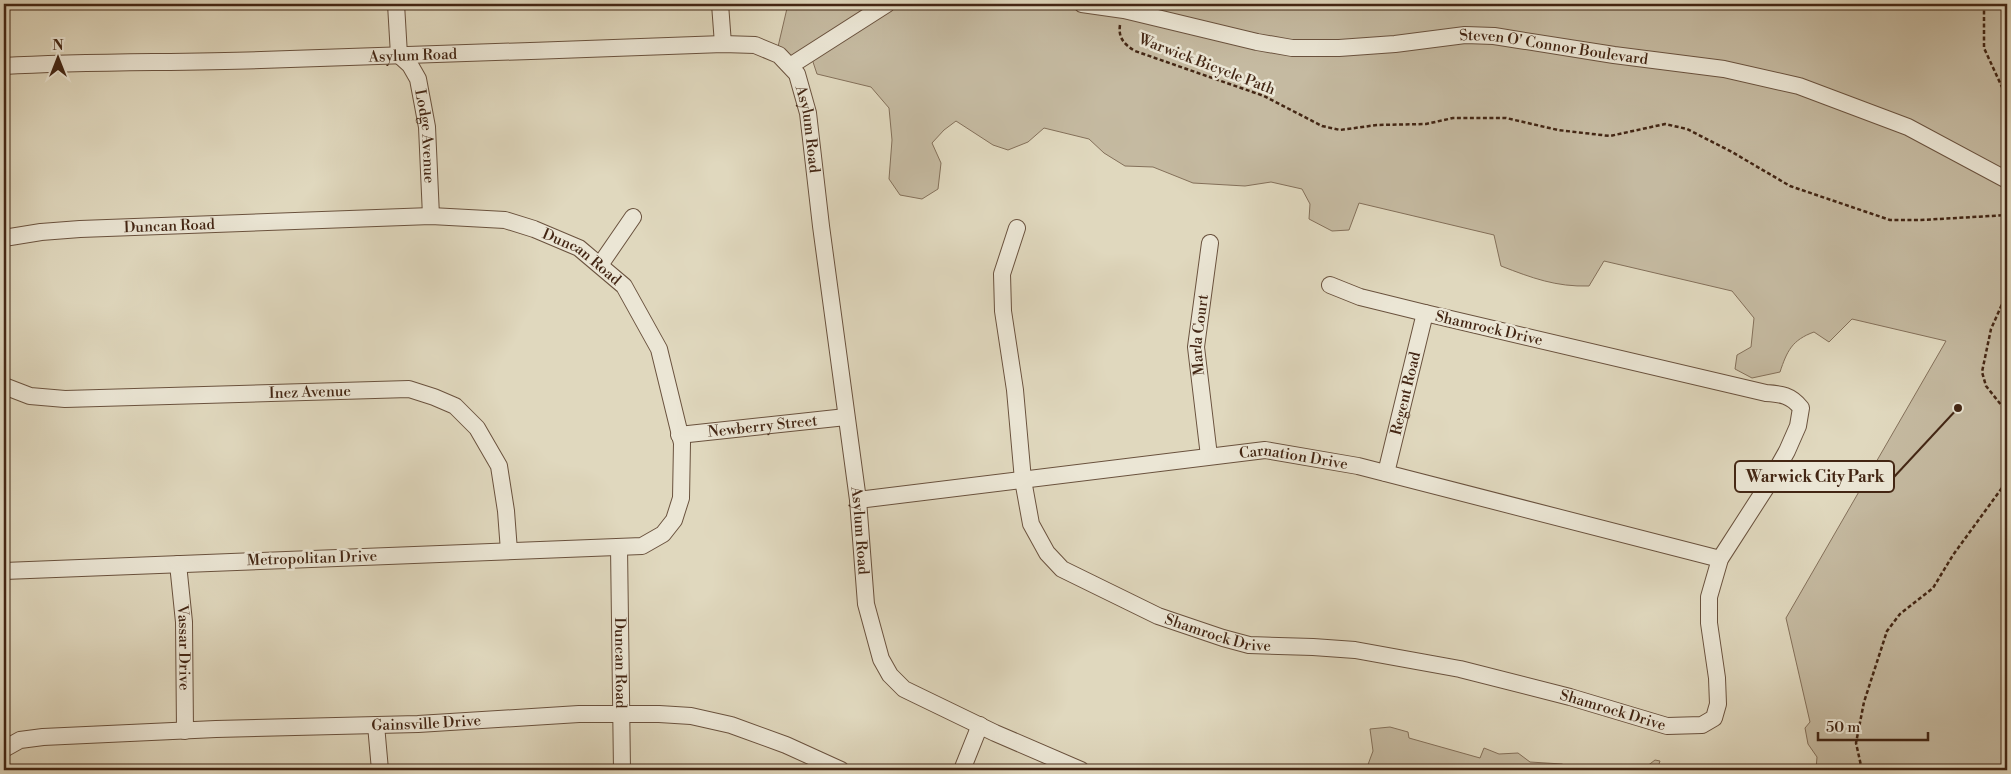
<svg xmlns="http://www.w3.org/2000/svg" width="2011" height="774" font-family="'Libre Bodoni',serif">
<style>
.green{fill:#c5baa1;stroke:#84705a}
.lines{fill:none;stroke-linecap:round;stroke-linejoin:round}
.minor-casing{stroke:#6a523e;stroke-width:18}
.path{stroke:#432614;stroke-width:2.5;stroke-dasharray:4 2.5;stroke-linecap:butt}
.minor{stroke:#ebe6d5;stroke-width:16}
.labels{text-anchor:middle;stroke-width:5;stroke-linejoin:round;paint-order:stroke}
.street-label{font-size:15px;fill:#432614;stroke:#ebe6d5}
.leader{fill:none;stroke:#432614;stroke-width:2}
.callout-dot{fill:#432614;stroke:#ebe6d5;stroke-width:2}
.callout{fill:#ebe6d5;stroke:#432614;stroke-width:2}
.callout-label{font-size:16px;text-anchor:middle;font-weight:bold;fill:#432614}
</style>
<rect width="100%" height="100%" fill="#e0d8be"/>
<filter id="stains"><feTurbulence type="fractalNoise" baseFrequency=".004" numOctaves="4"/><feColorMatrix values="0 0 0 0 .2 0 0 0 0 .09 0 0 0 0 .02 0 0 0 .5 -.17"/></filter>
<radialGradient id="worn" r=".72"><stop offset=".6" stop-color="#630" stop-opacity="0"/><stop offset="1" stop-color="#630" stop-opacity=".3"/></radialGradient>
<path class="green" d="M 788,4 L 2007,4 L 2007,770 L 1816,770 L 1817,757 L 1808,744 L 1805,728 L 1810,722 L 1786,618 L 1946,341 L 1852,319 L 1829,342 L 1814,332 C 1792,340 1787,351 1780,372 L 1752,378 L 1735,369 L 1737,355 L 1751,347 L 1754,318 L 1732,291 L 1604,261 L 1589,286 C 1556,287 1532,278 1501,266 L 1494,235 L 1359,203 L 1349,230 L 1332,231 L 1309,219 L 1310,204 L 1302,189 L 1271,182 L 1245,186 L 1193,183 L 1153,167 L 1125,166 L 1104,153 L 1089,139 L 1044,128 L 1028,142 L 1008,150 L 993,145 L 956,121 L 944,130 L 932,143 L 941,163 L 938,189 L 922,199 L 900,195 L 889,179 L 892,140 L 889,108 L 871,87 L 817,74 L 810,53 L 792,65 L 777,51 Z
M 1390,727 L 1408,732 L 1409,738 L 1480,758 L 1484,748 L 1499,754 L 1518,753 L 1530,762 L 1562,764 L 1575,770 L 1366,770 L 1373,751 L 1370,729 Z
M 1655,760 L 1660,761 L 1657,770 L 1642,770 Z"/>
<g class="lines">
<g class="minor-casing">
<g id="minor">
<path id="s1" d="M 396,4 L 399,55 L 410,65 L 418,79 L 427,127 L 431,216"/>
<path d="M 720,4 L 723,44"/>
<path id="s2" d="M 1082,4 L 1124,10 L 1257,42 L 1292,48 L 1339,48 L 1395,44 L 1465,35 L 1494,36 L 1614,55 L 1724,69 L 1799,86 L 1908,127 L 2007,180"/>
<path id="s3" d="M 4,66 C 90,61 175,63 261,60 C 415,56 569,49 723,44 L 755,45 L 779,55 L 797,74 L 808,113 L 821,226 L 858,500 L 866,604 L 881,659 L 890,675 L 904,689 L 995,733 L 1081,770"/>
<path d="M 790,66 L 887,4"/>
<path id="s4" d="M 1017,228 L 1002,274 L 1003,311 L 1015,390 L 1023,480 L 1031,524 L 1047,553 L 1062,569 L 1158,616 L 1223,638 L 1249,645 L 1313,647 L 1355,650 L 1460,669 L 1570,697 L 1667,726 L 1702,725 L 1714,718 L 1718,704 L 1717,678 L 1709,623 L 1709,597 L 1720,559 L 1769,483 L 1787,451 L 1798,426 L 1801,408 C 1791,395 1781,394 1766,393 L 1425,313 L 1360,297 L 1330,285"/>
<path id="s5" d="M 4,238 L 41,232 L 80,229 L 431,216 L 505,220 L 534,229 L 579,248 L 624,286 L 659,349 L 682,443 L 681,498 L 674,520 L 663,534 L 642,546 L 4,571"/>
<path d="M 600,265 L 633,217"/>
<path id="s6" d="M 4,386 L 30,396 L 65,399 L 409,389 L 434,397 L 455,406 L 477,428 L 499,466 L 506,511 L 509,551"/>
<path id="s7" d="M 679,435 L 846,417"/>
<path id="s8" d="M 1209,456 L 1196,347 L 1210,243"/>
<path id="s9" d="M 1386,473 L 1425,313"/>
<path id="s10" d="M 858,500 L 1265,450 L 1358,466 L 1720,559"/>
<path id="s11" d="M 619,547 L 622,770"/>
<path id="s12" d="M 178,564 L 184,622 L 185,731"/>
<path d="M 376,725 L 380,770"/>
<path id="s13" d="M 4,749 L 20,740 L 43,737 L 216,729 L 418,724 L 579,714 L 659,714 L 691,716 L 731,725 L 786,745 L 841,770"/>
<path d="M 962,770 L 980,725"/>
</g>
</g>
<path class="path" d="M 1984,4 L 1984,48 L 2007,98
M 1120,25 C 1118,38 1124,44 1135,51 L 1264,96 L 1322,126 L 1340,130 L 1377,125 L 1426,124 L 1453,118 L 1506,118 L 1558,130 L 1610,136 L 1665,124 L 1687,129 L 1732,152 L 1790,186 L 1890,220 L 1921,220 L 2007,215
M 2004,194 L 2007,209
M 2007,293 L 1991,329 L 1982,372 L 1986,386 L 2002,406 L 2007,421
M 1862,770 L 1856,743 L 1864,702 L 1887,631 L 1900,614 L 1933,588 L 1953,555 L 2007,481"/>
<use href="#minor" class="minor"/>
</g>
<g class="labels">
<g class="street-label">
<text dy="5" stroke="none"><textPath href="#s2" startOffset="478">Steven O' Connor Boulevard</textPath></text>
<text dy="5" stroke="none"><textPath href="#s3" startOffset="409">Asylum Road</textPath></text>
<text transform="translate(1207 64) rotate(21)" y="5">Warwick Bicycle Path</text>
<text dy="5" stroke="none"><textPath href="#s3" startOffset="860">Asylum Road</textPath></text>
<text dy="5" stroke="none"><textPath href="#s1" startOffset="140">Lodge Avenue</textPath></text>
<text dy="5" stroke="none"><textPath href="#s5" startOffset="166">Duncan Road</textPath></text>
<text dy="5" stroke="none"><textPath href="#s5" startOffset="588">Duncan Road</textPath></text>
<text transform="translate(1489 328) rotate(13)" y="5">Shamrock Drive</text>
<text dy="5" stroke="none"><textPath href="#s8" startOffset="122">Marla Court</textPath></text>
<text dy="5" stroke="none"><textPath href="#s6" startOffset="308">Inez Avenue</textPath></text>
<text dy="5" stroke="none"><textPath href="#s9" startOffset="82">Regent Road</textPath></text>
<text dy="5" stroke="none"><textPath href="#s7" startOffset="84">Newberry Street</textPath></text>
<text dy="5" stroke="none"><textPath href="#s10" startOffset="439">Carnation Drive</textPath></text>
<text dy="5" stroke="none"><textPath href="#s3" startOffset="1265">Asylum Road</textPath></text>
<text transform="translate(312 558) rotate(-2)" y="5">Metropolitan Drive</text>
<text dy="5" stroke="none"><textPath href="#s4" startOffset="525">Shamrock Drive</textPath></text>
<text dy="5" stroke="none"><textPath href="#s12" startOffset="84">Vassar Drive</textPath></text>
<text dy="5" stroke="none"><textPath href="#s11" startOffset="116">Duncan Road</textPath></text>
<text dy="5" stroke="none"><textPath href="#s4" startOffset="929">Shamrock Drive</textPath></text>
<text dy="5" stroke="none"><textPath href="#s13" startOffset="425">Gainsville Drive</textPath></text>
</g>
</g>
<path class="leader" d="M1958 408L1894 477"/>
<circle class="callout-dot" cx="1958" cy="408" r="5"/>
<rect class="callout" x="1735" y="461" width="159" height="31" rx="5"/>
<g class="callout-label">
<text x="1815" y="482">Warwick City Park</text>
</g>
<rect width="2011" height="774" fill="none" stroke="#e0d8be" stroke-width="20"/>
<rect x="5" y="5" width="2001" height="764" fill="none" stroke="#432614" stroke-width="2.5"/>
<rect x="10" y="10" width="1991" height="754" fill="none" stroke="#432614"/>
<g transform="translate(58 58)" stroke="#ebe6d5" stroke-width="4" paint-order="stroke">
<path d="M0-4L9 19L0 12L-9 19Z" fill="#432614"/>
<text y="-8" font-size="14" font-weight="bold" text-anchor="middle" fill="#432614">N</text>
</g>
<path d="M1818 732v8h110v-8" fill="none" stroke="#432614" stroke-width="2.5"/>
<text x="1826" y="732" font-size="15" fill="#432614" stroke="#ebe6d5" stroke-width="4" paint-order="stroke">50 m</text>
<rect width="100%" height="100%" filter="url(#stains)"/>
<rect width="100%" height="100%" fill="url(#worn)"/>
</svg>
